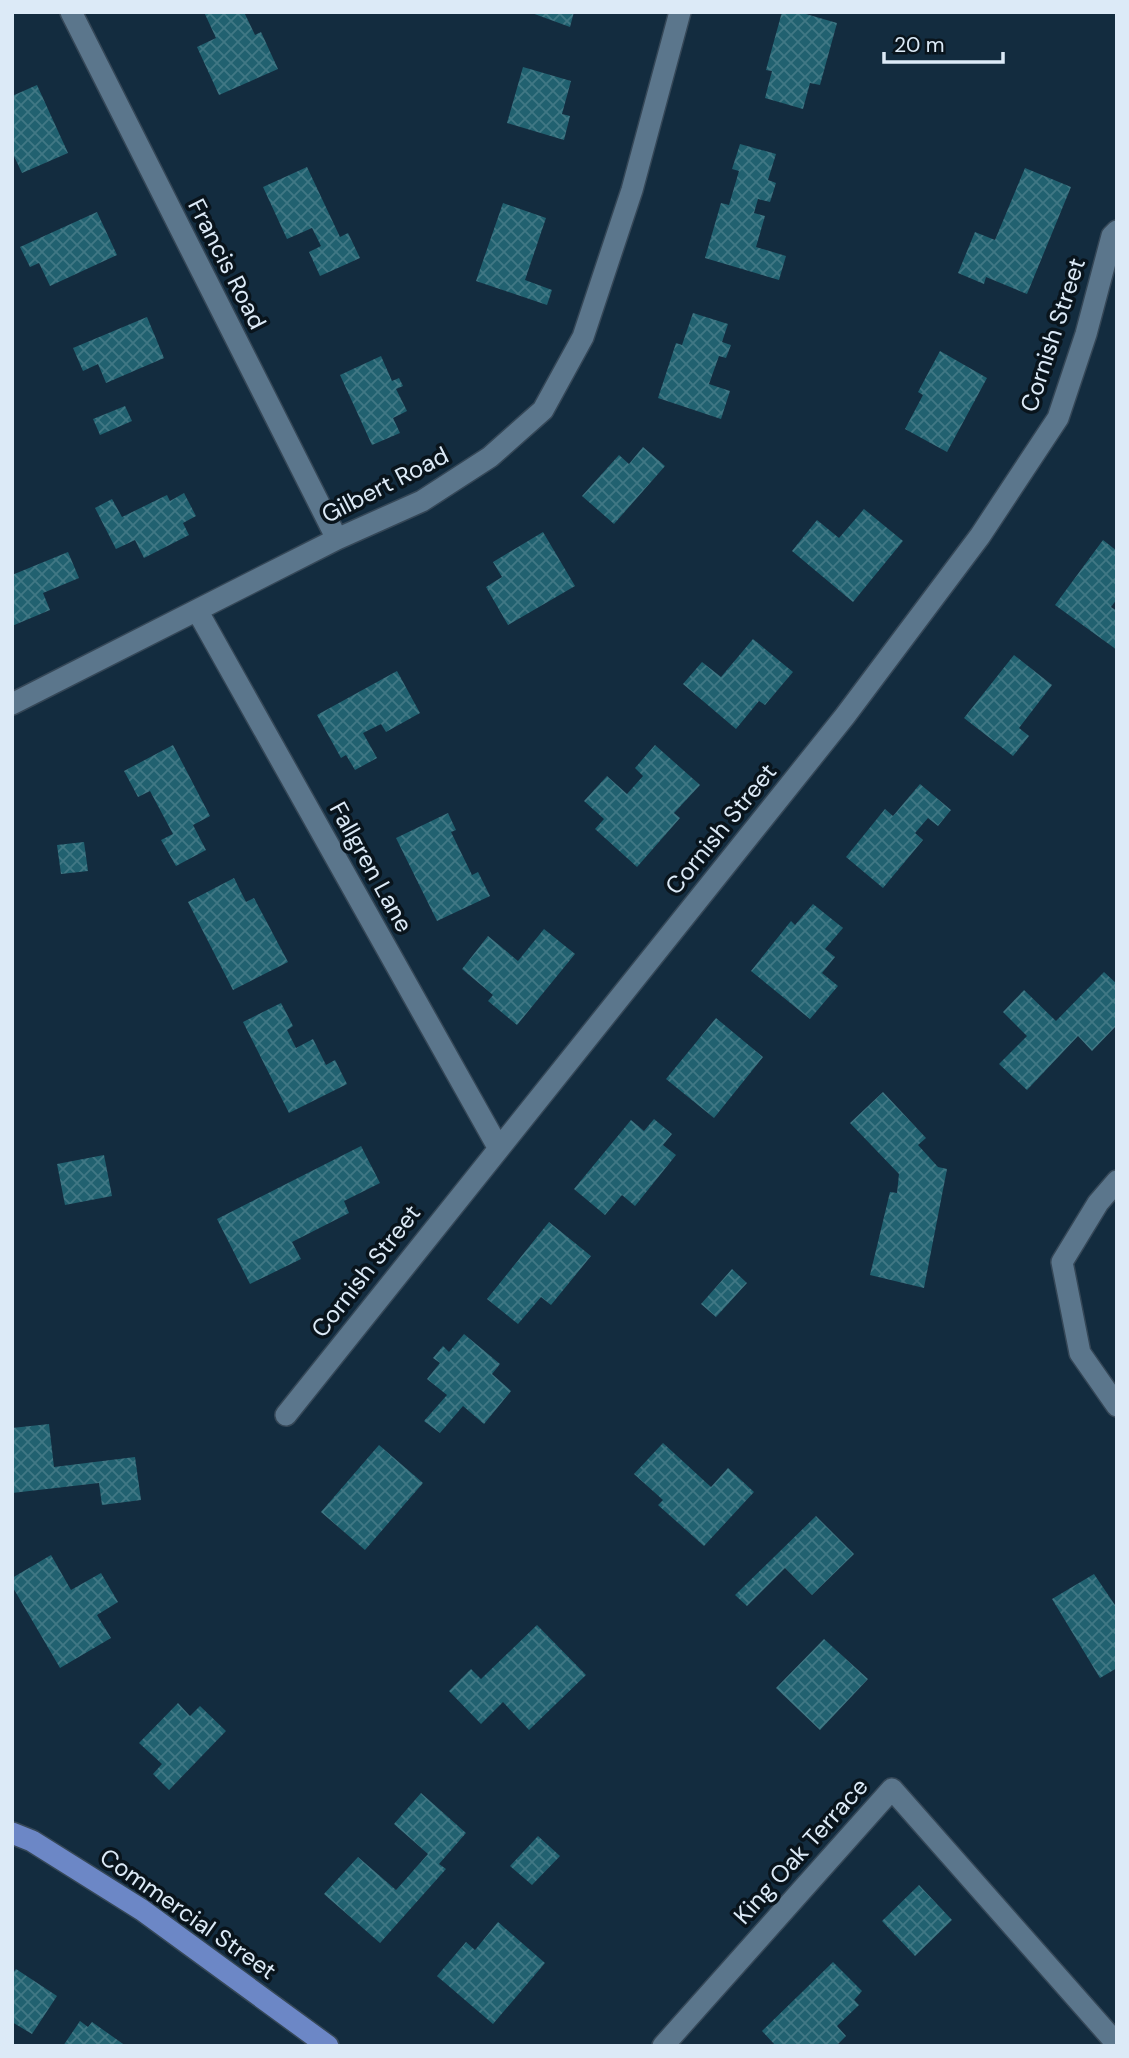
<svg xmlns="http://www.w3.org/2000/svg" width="1129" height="2058" font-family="'DM Sans',sans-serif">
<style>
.building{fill:url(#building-cross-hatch)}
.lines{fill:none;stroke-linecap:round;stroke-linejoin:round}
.minor-casing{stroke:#354757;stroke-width:24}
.major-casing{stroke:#354757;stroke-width:24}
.minor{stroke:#5b768c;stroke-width:21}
.major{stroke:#6c87c6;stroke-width:21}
.labels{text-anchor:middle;stroke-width:7;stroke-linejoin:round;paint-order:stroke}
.street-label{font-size:24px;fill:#dceaf7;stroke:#09141c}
</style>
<defs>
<pattern id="building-cross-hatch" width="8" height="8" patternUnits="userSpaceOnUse" patternTransform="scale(1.75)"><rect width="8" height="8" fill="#216170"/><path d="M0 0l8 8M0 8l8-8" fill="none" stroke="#417885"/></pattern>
</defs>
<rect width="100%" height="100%" fill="#132c3f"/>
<path class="building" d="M 204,12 L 244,12 L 255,35 L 261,32 L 278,69 L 219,95 L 197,47 L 216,38 Z
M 529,12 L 574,12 L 570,27 Z
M 782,12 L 799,12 L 837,23 L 820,85 L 810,83 L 803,109 L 765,98 L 772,71 L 766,70 Z
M 523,67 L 571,81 L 562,114 L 570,116 L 564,140 L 507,123 Z
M 37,85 L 68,153 L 22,173 L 12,152 L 12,96 Z
M 740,144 L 776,154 L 768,180 L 776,183 L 770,202 L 758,199 L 754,213 L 765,216 L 756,247 L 786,256 L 779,280 L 705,258 L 721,203 L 729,205 L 739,171 L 732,169 Z
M 307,167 L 340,237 L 348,233 L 360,258 L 320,276 L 309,252 L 321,246 L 312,228 L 287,239 L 263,187 Z
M 1025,168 L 1071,187 L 1027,294 L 986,277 L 984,284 L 958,273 L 975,232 L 995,240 Z
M 503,203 L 546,218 L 525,280 L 552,290 L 547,305 L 476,281 Z
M 97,212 L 117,255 L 50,286 L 39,263 L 30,267 L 20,247 Z
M 693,313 L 728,324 L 722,342 L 731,345 L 726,358 L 719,356 L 709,384 L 730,391 L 721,419 L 658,398 L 676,343 L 682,345 Z
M 147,317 L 164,358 L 106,383 L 98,364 L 83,371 L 73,348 Z
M 940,351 L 987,378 L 947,452 L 905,429 L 923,395 L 918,392 Z
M 381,356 L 392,381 L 399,378 L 403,386 L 396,389 L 407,411 L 393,418 L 400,433 L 372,445 L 340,375 Z
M 125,406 L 132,421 L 100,435 L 93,419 Z
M 643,447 L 665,466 L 614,524 L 582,496 L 619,455 L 629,464 Z
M 184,493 L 196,516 L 183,523 L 189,535 L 144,558 L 135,540 L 116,549 L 95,508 L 112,499 L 122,517 L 167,495 L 170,501 Z
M 864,509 L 903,541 L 853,602 L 792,551 L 817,520 L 839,538 Z
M 543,532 L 575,586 L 508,625 L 486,587 L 502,577 L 493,562 Z
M 1103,540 L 1117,551 L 1117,599 L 1111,607 L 1117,611 L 1117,650 L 1055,605 Z
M 68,552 L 79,578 L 43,593 L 50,610 L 12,626 L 12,575 Z
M 753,639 L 793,672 L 765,705 L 759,701 L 736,729 L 683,684 L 702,662 L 721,677 Z
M 1014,655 L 1052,685 L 1019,728 L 1029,736 L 1013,756 L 964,718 Z
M 397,671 L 420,713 L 386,732 L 381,724 L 363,733 L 377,758 L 355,770 L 346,755 L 341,758 L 317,715 Z
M 173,745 L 210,816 L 193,825 L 206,850 L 176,866 L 161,840 L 173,834 L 150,791 L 138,797 L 124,771 Z
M 655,745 L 700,785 L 674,813 L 680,818 L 637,867 L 595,829 L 604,819 L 584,801 L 607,776 L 627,794 L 643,776 L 635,768 Z
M 920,784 L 951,810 L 938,826 L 928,818 L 915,833 L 923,840 L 883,888 L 846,857 L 885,809 L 893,816 Z
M 448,813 L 456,830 L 451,832 L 472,875 L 478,872 L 490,896 L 437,921 L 396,838 Z
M 84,842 L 88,871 L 61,874 L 57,845 Z
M 234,878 L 246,902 L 254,898 L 288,962 L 233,990 L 188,902 Z
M 813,904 L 843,928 L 825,949 L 835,957 L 822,973 L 838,986 L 810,1019 L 751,971 L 791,921 L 795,925 Z
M 544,929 L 575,954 L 517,1025 L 488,1001 L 493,995 L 462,969 L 488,936 L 518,961 Z
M 1104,972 L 1117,984 L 1117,1025 L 1092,1051 L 1078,1036 L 1027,1090 L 999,1064 L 1027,1036 L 1003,1012 L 1024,990 L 1056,1021 Z
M 281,1003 L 293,1026 L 287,1030 L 296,1048 L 313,1039 L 326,1065 L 335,1060 L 347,1084 L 289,1113 L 243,1022 Z
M 716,1018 L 763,1057 L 714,1118 L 666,1079 Z
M 883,1092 L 926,1138 L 918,1145 L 938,1167 L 947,1169 L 924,1288 L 870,1275 L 890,1192 L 897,1193 L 899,1174 L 850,1123 Z
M 654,1119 L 672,1134 L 663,1145 L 676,1155 L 635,1206 L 622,1195 L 605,1215 L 574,1189 L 631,1120 L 644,1131 Z
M 361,1146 L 380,1183 L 344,1201 L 349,1213 L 292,1242 L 301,1259 L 250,1284 L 217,1219 Z
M 104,1155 L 112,1196 L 65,1205 L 57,1164 Z
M 549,1222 L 591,1256 L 551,1305 L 541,1297 L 518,1324 L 487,1299 Z
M 732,1269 L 747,1283 L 716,1317 L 701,1304 Z
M 464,1334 L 500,1364 L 492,1374 L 511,1391 L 484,1424 L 463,1406 L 440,1433 L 424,1421 L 447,1395 L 427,1379 L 440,1363 L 433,1358 L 443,1346 L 449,1352 Z
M 49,1424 L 54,1467 L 135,1457 L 141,1500 L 102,1505 L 99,1483 L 12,1493 L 12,1428 Z
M 663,1443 L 711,1487 L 728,1468 L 754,1492 L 704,1546 L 658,1505 L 663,1500 L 634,1474 Z
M 379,1445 L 423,1483 L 365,1550 L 321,1512 Z
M 816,1516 L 854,1554 L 812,1595 L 785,1568 L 747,1606 L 735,1595 Z
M 51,1555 L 71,1590 L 101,1573 L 118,1602 L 97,1615 L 111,1638 L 60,1668 L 12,1586 L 12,1578 Z
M 1094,1574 L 1117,1608 L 1117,1668 L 1100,1678 L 1052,1599 Z
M 537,1625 L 586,1675 L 529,1730 L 503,1702 L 481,1724 L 449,1691 L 471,1669 L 481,1679 Z
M 824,1639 L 868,1679 L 820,1730 L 776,1688 Z
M 178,1703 L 190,1716 L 200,1706 L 226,1731 L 169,1790 L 153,1774 L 162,1764 L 139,1743 Z
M 421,1793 L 466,1833 L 439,1864 L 446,1869 L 380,1943 L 324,1894 L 358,1857 L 396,1890 L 428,1854 L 394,1824 Z
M 538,1836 L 560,1856 L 532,1885 L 510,1866 Z
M 919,1885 L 952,1920 L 915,1956 L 882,1921 Z
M 498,1922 L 545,1963 L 493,2024 L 437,1976 L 466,1942 L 475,1950 Z
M 833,1962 L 862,1991 L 854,2000 L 859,2005 L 837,2026 L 846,2036 L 836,2046 L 776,2046 L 762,2031 Z
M 16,1969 L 57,1996 L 32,2034 L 12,2022 L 12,1974 Z
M 80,2021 L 88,2027 L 92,2022 L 126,2046 L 63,2046 Z"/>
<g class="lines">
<g class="minor-casing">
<path id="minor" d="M 71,12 L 337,539
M 198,612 L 498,1147
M 12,704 L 337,539 L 422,501 L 490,457 L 543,410 L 583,337 L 632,190 L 680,12
M 1117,1181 L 1098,1203 L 1062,1262 L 1080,1353 L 1117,1406
M 286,1415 L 845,716 L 980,536 L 1058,418 L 1086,334 L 1112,236 L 1117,231
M 663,2046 L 892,1789 L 1117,2044"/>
</g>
<g class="major-casing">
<path id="major" d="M 12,1833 L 32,1841 L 142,1910 L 328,2046"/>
</g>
<use href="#minor" class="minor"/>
<use href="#major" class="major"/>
</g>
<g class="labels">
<g class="street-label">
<text transform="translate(227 264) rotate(63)" y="8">Francis Road</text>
<text transform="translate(1053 335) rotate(-72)" y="8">Cornish Street</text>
<text transform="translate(385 485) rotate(-27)" y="8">Gilbert Road</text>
<text transform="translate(721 829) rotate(-51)" y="8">Cornish Street</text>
<text transform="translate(371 867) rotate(61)" y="8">Fallgren Lane</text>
<text transform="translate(366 1271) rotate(-52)" y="8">Cornish Street</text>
<text transform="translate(801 1851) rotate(-48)" y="8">King Oak Terrace</text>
<text transform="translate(188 1914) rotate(35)" y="8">Commercial Street</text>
</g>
</g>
<rect width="1129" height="2058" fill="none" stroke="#dceaf7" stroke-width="28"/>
<path d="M884 52v10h119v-10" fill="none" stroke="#dceaf7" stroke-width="3.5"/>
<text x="894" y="52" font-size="21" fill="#dceaf7" stroke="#09141c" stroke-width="5" paint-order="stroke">20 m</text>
</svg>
